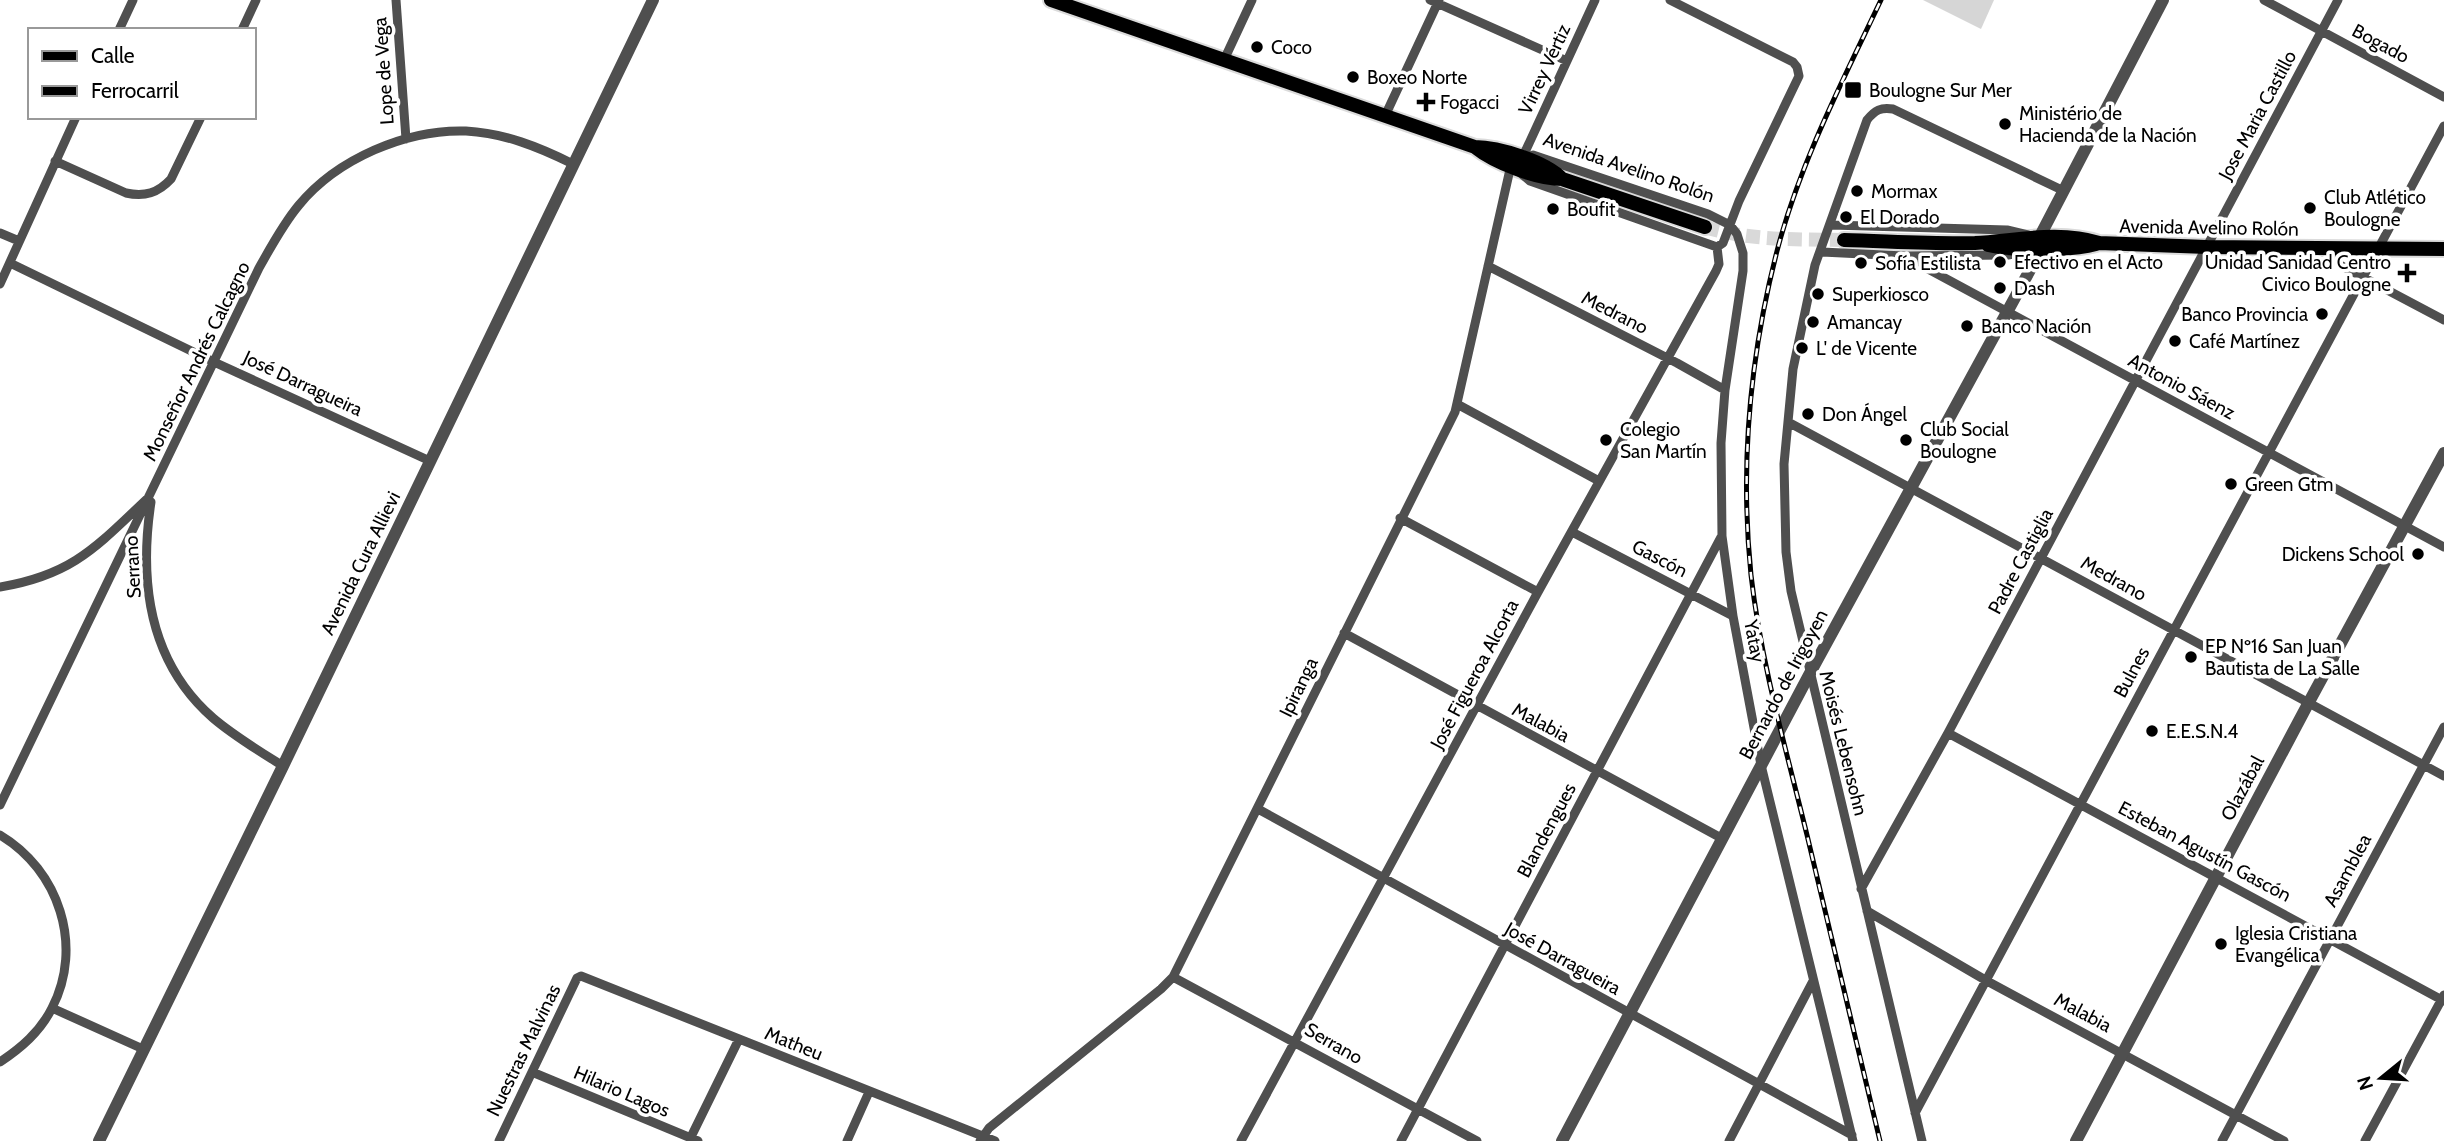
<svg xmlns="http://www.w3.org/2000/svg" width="2444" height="1141" font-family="Cabin,sans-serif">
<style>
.green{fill:#d6d6d6}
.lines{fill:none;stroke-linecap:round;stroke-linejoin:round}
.primary-tunnel{stroke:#d9d9d9;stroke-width:14;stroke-dasharray:14 7;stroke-linecap:butt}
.primary-casing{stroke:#dbdbdb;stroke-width:18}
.minor{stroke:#4f4f4f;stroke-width:9}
.tertiary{stroke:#4f4f4f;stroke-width:12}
.primary{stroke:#000;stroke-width:14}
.rail-casing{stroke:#000;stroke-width:5}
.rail{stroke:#fff;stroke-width:2.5;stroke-dasharray:8;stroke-linecap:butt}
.poi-dot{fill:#000;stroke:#fff;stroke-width:2.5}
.labels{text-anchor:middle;stroke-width:7;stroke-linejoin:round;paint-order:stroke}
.street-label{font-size:19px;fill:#000;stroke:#fff}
.poi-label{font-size:19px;fill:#000;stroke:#fff;text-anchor:start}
</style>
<rect width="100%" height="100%" fill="#fff"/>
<path class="green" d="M 1923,0 L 1994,0 L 1981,29 Z"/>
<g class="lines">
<path class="primary-tunnel" d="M 1705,227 C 1750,241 1797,239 1844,240"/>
<g class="primary-casing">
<path id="primary" d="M 1051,0 L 1475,147 C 1499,147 1546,162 1562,179
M 1475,147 C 1495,163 1537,179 1562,179 L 1705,227
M 1844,240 C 1887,241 1931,244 1975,243 C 2015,241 2059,230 2099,243 L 2207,247 L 2444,249
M 1988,245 C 2016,251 2069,251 2096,244"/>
</g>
<path class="minor" d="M 396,0 L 406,139
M 1430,0 L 1567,61
M 1670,0 L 1793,62 L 1797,67 L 1799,76 L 1739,201 L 1723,243 L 1717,247
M 2264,0 L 2444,97
M 119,30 L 133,0
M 242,30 L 256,0
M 1224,60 L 1252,0
M 1385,116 L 1439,0
M 1525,152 L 1595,0
M 1533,155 L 1708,214 L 1730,225 L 1737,234 L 1743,253 L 1743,271 L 1725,390 L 1721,443 L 1722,536 L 1733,616 L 1761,765 L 1853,1141
M 55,161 L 126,193 C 145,197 158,193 171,179 L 201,117
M 1831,225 L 2007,230 L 2028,235
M 0,233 L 19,241
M 2326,248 L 2340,265 L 2444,320
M 1822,252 L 1904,256 L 2008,255 L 2019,253
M 1904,256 L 2444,547
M 10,263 L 214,362 L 430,461
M 1488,266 L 1677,363 L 1725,390
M 0,284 L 76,117
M 1457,404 L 1599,481
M 1788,422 L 2444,776
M 151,502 C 139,581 149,662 213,718 C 234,736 259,751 283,766
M 1400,518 L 1538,592
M 1572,532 L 1733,616
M 0,587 C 73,575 97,546 148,498
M 1344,633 L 1723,839
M 1948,733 L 2444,1001
M 0,805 L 259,268 C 271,247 283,224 299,205 C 337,159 406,129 466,131 C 504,133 539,147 573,164
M 1258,809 L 1852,1135
M 0,835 C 59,870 84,946 52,1008 C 40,1032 21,1048 0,1062
M 1861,889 L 1948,733 L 2338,0
M 1867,911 L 1987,981 L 2284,1141
M 1173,977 L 1477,1141
M 52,1008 L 143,1049
M 532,1072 L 698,1141
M 1915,1113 L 2444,126
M 499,1141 L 577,978 L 581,976 L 995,1141
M 689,1141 L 739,1039
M 847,1141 L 869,1092
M 980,1141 L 989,1128 L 1161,989 L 1173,977 L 1455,412 L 1511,165 L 1530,181 L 1717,247
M 1241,1141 L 1538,592 L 1716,271 L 1719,264 L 1717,247
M 1401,1141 L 1721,537
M 1729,1141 L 1813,981
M 1922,1141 L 1791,591 L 1786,552 L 1784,464 L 1793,369 L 1815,265 L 1867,120 C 1875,110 1881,107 1893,109 L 2064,191
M 2222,1141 L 2444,727
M 2365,1141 L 2444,995"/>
<path class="tertiary" d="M 2039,238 L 2163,0
M 99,1141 L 283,766 L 653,0
M 1562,1141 L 1809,675 L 2042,248
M 2076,1141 L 2309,702 L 2444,453"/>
<use href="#primary" class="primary"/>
<g class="rail-casing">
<path id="rail" d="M 1880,1141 C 1856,1039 1831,937 1807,835 C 1786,749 1761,663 1751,575 C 1740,467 1750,356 1777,251 C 1800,163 1842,82 1881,0"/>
</g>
<use href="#rail" class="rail"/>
</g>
<g class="poi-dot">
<circle cx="1257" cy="47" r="7"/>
<circle cx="1353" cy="77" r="7"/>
<rect x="1844" y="81" width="18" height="18" rx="3.5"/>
<path d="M1422.5 91.5h7v7h7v7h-7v7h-7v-7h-7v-7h7z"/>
<circle cx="2005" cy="124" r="7"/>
<circle cx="1857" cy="191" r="7"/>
<circle cx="2310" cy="208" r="7"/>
<circle cx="1553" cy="209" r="7"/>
<circle cx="1846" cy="217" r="7"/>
<circle cx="2000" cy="262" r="7"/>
<circle cx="1861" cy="263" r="7"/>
<path d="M2403.5 262.5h7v7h7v7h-7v7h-7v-7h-7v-7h7z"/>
<circle cx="2000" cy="288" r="7"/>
<circle cx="1818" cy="294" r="7"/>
<circle cx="2322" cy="314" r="7"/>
<circle cx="1813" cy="322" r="7"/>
<circle cx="1967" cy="326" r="7"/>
<circle cx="2175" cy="341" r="7"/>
<circle cx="1802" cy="348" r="7"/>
<circle cx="1808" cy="414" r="7"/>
<circle cx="1606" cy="440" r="7"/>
<circle cx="1906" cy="440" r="7"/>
<circle cx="2231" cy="484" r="7"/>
<circle cx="2418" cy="554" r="7"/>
<circle cx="2191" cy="657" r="7"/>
<circle cx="2152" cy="731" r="7"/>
<circle cx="2221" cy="944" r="7"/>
</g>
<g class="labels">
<g class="street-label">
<text transform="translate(2381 43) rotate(28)" y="7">Bogado</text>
<text transform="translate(1544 69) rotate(-65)" y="7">Virrey Vértiz</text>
<text transform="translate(383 71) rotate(-94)" y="7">Lope de Vega</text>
<text transform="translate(2257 115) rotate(-62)" y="7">Jose Maria Castillo</text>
<text transform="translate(1629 167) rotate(19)" y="7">Avenida Avelino Rolón</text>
<text transform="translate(2209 227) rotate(1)" y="7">Avenida Avelino Rolón</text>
<text transform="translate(1615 312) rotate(27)" y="7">Medrano</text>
<text transform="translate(196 361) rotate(-64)" y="7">Monseñor Andrés Calcagno</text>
<text transform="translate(303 383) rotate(25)" y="7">José Darragueira</text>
<text transform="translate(2182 386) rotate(28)" y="7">Antonio Sáenz</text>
<text transform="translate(1660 558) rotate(27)" y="7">Gascón</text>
<text transform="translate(2020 561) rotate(-62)" y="7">Padre Castiglia</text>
<text transform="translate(360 563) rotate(-64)" y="7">Avenida Cura Allievi</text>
<text transform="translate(132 567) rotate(-93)" y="7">Serrano</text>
<text transform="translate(2114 578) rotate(29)" y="7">Medrano</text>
<text transform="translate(1755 641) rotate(79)" y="7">Yatay</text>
<text transform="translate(2131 672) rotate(-62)" y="7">Bulnes</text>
<text transform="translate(1474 674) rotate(-62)" y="7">José Figueroa Alcorta</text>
<text transform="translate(1783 684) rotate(-62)" y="7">Bernardo de Irigoyen</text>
<text transform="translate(1298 687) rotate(-64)" y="7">Ipiranga</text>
<text transform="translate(1541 722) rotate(28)" y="7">Malabia</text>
<text transform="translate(1844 743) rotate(76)" y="7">Moisés Lebensohn</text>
<text transform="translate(2242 788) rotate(-62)" y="7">Olazábal</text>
<text transform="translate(1546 830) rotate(-62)" y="7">Blandengues</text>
<text transform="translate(2205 851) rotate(28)" y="7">Esteban Agustín Gascón</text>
<text transform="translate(2347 870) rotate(-62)" y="7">Asamblea</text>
<text transform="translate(1563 958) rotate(29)" y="7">José Darragueira</text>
<text transform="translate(2083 1012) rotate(28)" y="7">Malabia</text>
<text transform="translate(794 1043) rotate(22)" y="7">Matheu</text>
<text transform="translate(1334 1043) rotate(30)" y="7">Serrano</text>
<text transform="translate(523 1050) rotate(-64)" y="7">Nuestras Malvinas</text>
<text transform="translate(622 1091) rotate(23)" y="7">Hilario Lagos</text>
</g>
<g class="poi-label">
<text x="1271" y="54">Coco</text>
<text x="1367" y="84">Boxeo Norte</text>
<text x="1869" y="97">Boulogne Sur Mer</text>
<text x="1440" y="109">Fogacci</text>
<text x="2019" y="120">Ministério de<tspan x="2019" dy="22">Hacienda de la Nación</tspan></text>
<text x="1871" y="198">Mormax</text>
<text x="2324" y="204">Club Atlético<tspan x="2324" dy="22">Boulogne</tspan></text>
<text x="1567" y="216">Boufit</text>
<text x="1860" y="224">El Dorado</text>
<text x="2014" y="269">Efectivo en el Acto</text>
<text x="2391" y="269" text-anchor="end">Unidad Sanidad Centro<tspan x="2391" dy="22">Civico Boulogne</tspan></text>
<text x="1875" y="270">Sofía Estilista</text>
<text x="2014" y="295">Dash</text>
<text x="1832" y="301">Superkiosco</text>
<text x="2308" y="321" text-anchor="end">Banco Provincia</text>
<text x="1827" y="329">Amancay</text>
<text x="1981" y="333">Banco Nación</text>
<text x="2189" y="348">Café Martínez</text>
<text x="1816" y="355">L' de Vicente</text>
<text x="1822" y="421">Don Ángel</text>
<text x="1620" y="436">Colegio<tspan x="1620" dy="22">San Martín</tspan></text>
<text x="1920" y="436">Club Social<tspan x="1920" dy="22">Boulogne</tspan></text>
<text x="2245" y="491">Green Gtm</text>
<text x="2404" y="561" text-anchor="end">Dickens School</text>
<text x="2205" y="653">EP Nº16 San Juan<tspan x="2205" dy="22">Bautista de La Salle</tspan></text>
<text x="2166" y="738">E.E.S.N.4</text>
<text x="2235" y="940">Iglesia Cristiana<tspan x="2235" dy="22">Evangélica</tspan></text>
</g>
</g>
<rect x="28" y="28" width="228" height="91" fill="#ffffff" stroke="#999999" stroke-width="2"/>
<rect x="42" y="51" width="35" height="10" fill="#000000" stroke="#999999" stroke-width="2"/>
<text x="91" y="63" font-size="21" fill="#000000">Calle</text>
<rect x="42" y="86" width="35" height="10" fill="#000000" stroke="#999999" stroke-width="2"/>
<text x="91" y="98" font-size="21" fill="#000000">Ferrocarril</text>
<g transform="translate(2381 1078) rotate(252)" stroke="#ffffff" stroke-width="5" paint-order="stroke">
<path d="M0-5L12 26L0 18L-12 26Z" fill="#000000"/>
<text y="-10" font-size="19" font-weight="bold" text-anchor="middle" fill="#000000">N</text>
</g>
</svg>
